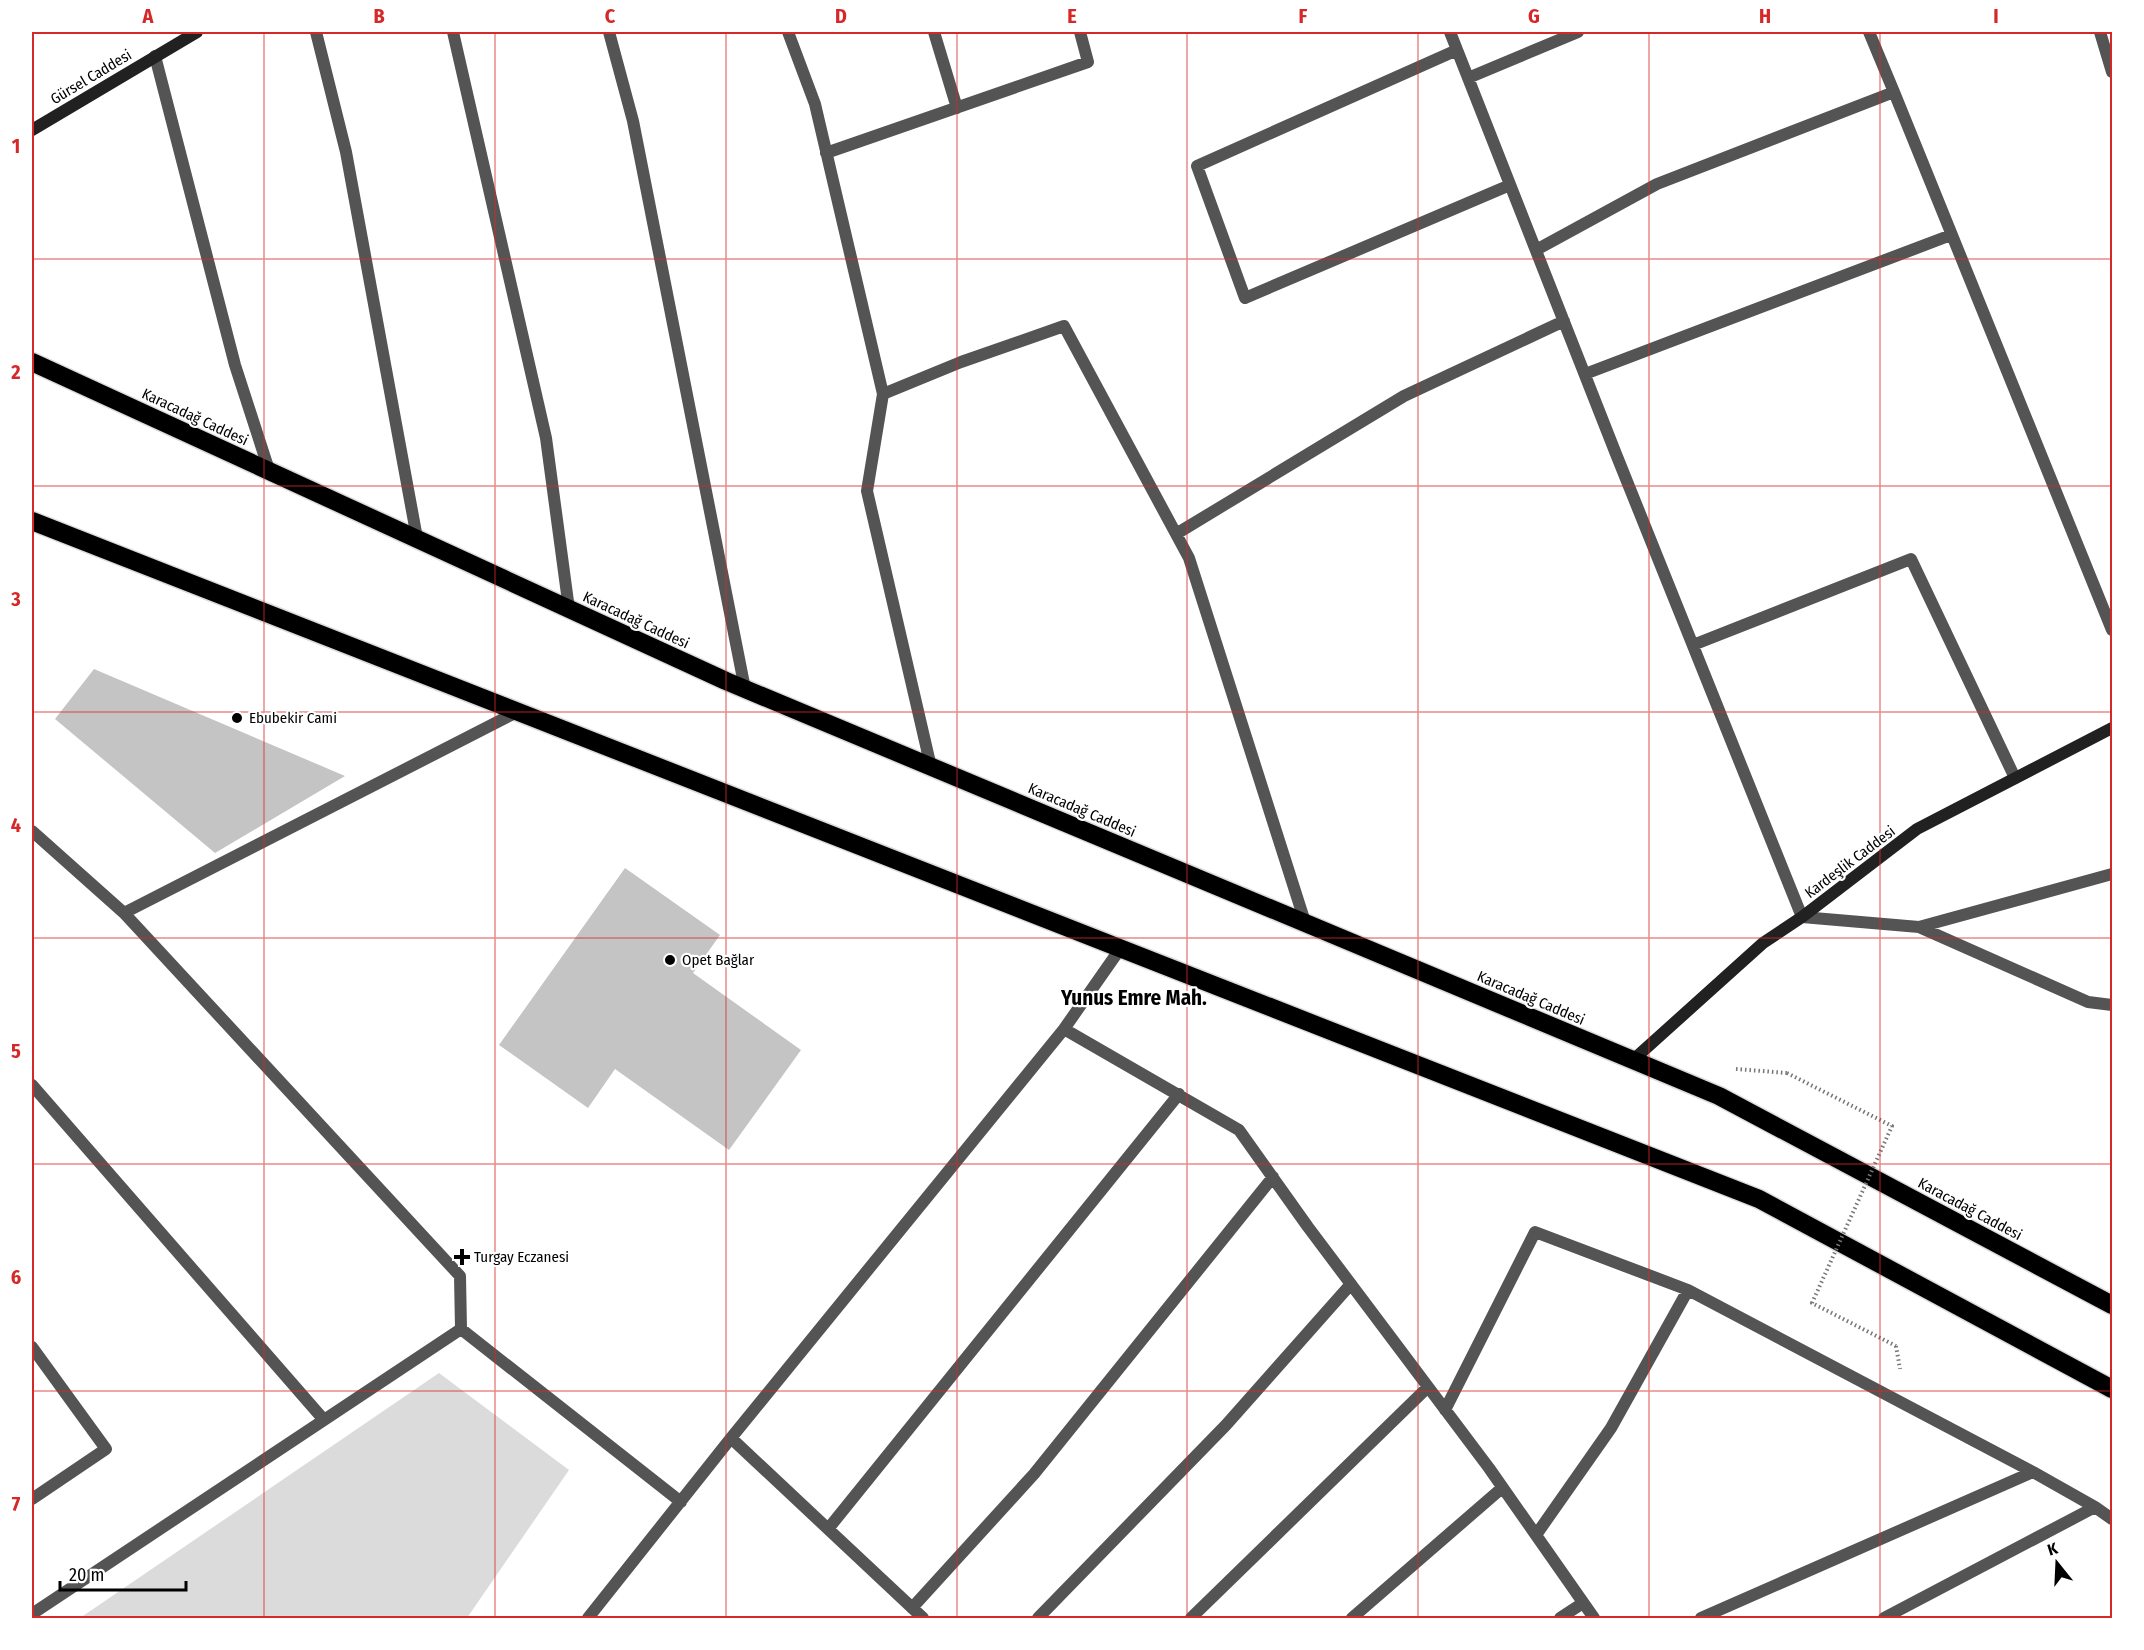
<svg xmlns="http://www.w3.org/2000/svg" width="2144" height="1650" font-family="'Fira Sans Condensed',sans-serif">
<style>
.green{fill:#dbdbdb}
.building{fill:#c4c4c4}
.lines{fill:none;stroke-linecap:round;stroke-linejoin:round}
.highway-casing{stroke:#dbdbdb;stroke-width:21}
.path{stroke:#767676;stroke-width:4;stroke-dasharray:1.5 3;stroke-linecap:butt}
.street{stroke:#545454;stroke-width:12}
.secondary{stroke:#212121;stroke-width:12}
.highway{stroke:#000;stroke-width:18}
.path-bridge{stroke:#767676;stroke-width:4;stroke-dasharray:1.5 3;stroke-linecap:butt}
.grid{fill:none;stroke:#d62828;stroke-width:1.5;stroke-opacity:0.55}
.poi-dot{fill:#000;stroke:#fff;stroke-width:2}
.labels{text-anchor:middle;stroke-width:4.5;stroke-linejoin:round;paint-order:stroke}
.street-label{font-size:15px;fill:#000;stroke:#fff}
.poi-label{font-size:15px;fill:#000;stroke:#fff;text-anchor:start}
.district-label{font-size:21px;font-weight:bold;fill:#000;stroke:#fff}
.neatline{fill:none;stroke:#d62828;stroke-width:2}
.grid-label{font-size:20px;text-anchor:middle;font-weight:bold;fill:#d62828}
</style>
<rect width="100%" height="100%" fill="#fff"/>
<path class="green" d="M 439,1373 L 569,1470 L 467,1618 L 80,1618 Z"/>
<path class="building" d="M 94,669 L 345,776 L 215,853 L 55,719 Z
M 625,868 L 720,935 L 693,973 L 801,1050 L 729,1150 L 615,1069 L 588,1108 L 499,1045 Z"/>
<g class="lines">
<g class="highway-casing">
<path id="highway" d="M 32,362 L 726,681 L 1719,1096 L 2112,1305
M 32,521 L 1759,1199 L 2112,1389"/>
</g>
<path class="path" d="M 1736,1069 L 1787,1073
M 1896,1346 L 1900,1369"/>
<path class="street" d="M 316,32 L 346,152 L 417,538
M 453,32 L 546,438 L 569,609
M 609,32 L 633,121 L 745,689
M 788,32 L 815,104 L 883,394 L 867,491 L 931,767
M 934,32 L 957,108
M 1450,32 L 1616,454 L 1802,917 L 1919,927 L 2112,874
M 1869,32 L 1894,92
M 2100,32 L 2112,72
M 1457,50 L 1197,166 L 1245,298 L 1510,185
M 155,56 L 235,365 L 269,470
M 1468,78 L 1578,32
M 826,153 L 1088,62 L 1080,32
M 1536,250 L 1657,184 L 1894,92 L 2112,630
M 1585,374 L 1951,235
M 883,394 L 961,362 L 1064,326 L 1189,558 L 1305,922
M 1176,534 L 1404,396 L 1564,321
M 1693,645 L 1911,559 L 2015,778
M 32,831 L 124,913
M 1919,927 L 2088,1002 L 2112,1005
M 1064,1029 L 1239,1130 L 1308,1227 L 1489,1468 L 1594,1618
M 32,1085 L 324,1420
M 461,1329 L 460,1276 L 124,913 L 517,712
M 32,1347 L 106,1449 L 32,1499
M 1445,1410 L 1535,1232 L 1688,1290 L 2033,1472 L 2095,1507 L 2112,1519
M 731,1438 L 923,1618
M 828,1529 L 1179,1094
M 1536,1535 L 1611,1428 L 1688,1290
M 912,1608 L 1034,1474 L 1273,1177
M 32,1614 L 461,1329 L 681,1502
M 588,1618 L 731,1438 L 1064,1029 L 1120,949
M 1038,1618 L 1226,1425 L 1351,1284
M 1191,1618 L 1428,1387
M 1352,1618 L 1502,1488
M 1560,1618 L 1583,1603
M 1701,1618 L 2033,1472
M 1884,1618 L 2095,1507"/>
<path class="secondary" d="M 32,130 L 197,32
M 1633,1060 L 1763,943 L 1802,917 L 1917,829 L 2112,728"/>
<use href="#highway" class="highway"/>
<path class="path-bridge" d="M 1787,1073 L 1892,1126 L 1812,1303 L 1896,1346"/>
</g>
<path class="grid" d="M 264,32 L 264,1618M 495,32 L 495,1618M 726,32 L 726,1618M 957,32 L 957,1618M 1187,32 L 1187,1618M 1418,32 L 1418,1618M 1649,32 L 1649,1618M 1880,32 L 1880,1618M 32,259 L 2112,259M 32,486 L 2112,486M 32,712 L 2112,712M 32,938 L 2112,938M 32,1164 L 2112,1164M 32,1391 L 2112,1391"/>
<g class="poi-dot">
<circle cx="237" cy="718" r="6"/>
<circle cx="670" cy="960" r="6"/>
<path d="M459 1248h6v6h6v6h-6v6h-6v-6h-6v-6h6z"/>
</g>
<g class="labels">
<g class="street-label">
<text transform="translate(91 77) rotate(-31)" y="5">Gürsel Caddesi</text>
<text transform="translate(195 417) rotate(25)" y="5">Karacadağ Caddesi</text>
<text transform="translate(636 620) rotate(25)" y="5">Karacadağ Caddesi</text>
<text transform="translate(1082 810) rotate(23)" y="5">Karacadağ Caddesi</text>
<text transform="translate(1850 862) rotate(-37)" y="5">Kardeşlik Caddesi</text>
<text transform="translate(1531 998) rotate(23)" y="5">Karacadağ Caddesi</text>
<text transform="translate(1970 1209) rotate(28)" y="5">Karacadağ Caddesi</text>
</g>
<g class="poi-label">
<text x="249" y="723">Ebubekir Cami</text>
<text x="682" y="965">Opet Bağlar</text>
<text x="474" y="1262">Turgay Eczanesi</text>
</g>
<g class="district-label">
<text x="1134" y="1005">Yunus Emre Mah.</text>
</g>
</g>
<rect width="2144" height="1650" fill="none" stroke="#ffffff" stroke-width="66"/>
<g transform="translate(2057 1563) rotate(342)" stroke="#ffffff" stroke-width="4.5" paint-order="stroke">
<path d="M0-4.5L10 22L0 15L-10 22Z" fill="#000000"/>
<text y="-9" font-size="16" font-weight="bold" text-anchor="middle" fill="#000000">K</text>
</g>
<path d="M60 1581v9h126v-9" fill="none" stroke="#000000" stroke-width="3"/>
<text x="69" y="1581" font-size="18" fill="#000000" stroke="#ffffff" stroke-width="4.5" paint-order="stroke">20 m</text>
<rect x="33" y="33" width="2078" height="1584" class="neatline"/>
<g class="grid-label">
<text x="148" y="23">A</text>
<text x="379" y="23">B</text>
<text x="610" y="23">C</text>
<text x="841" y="23">D</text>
<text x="1072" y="23">E</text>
<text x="1303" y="23">F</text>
<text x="1534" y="23">G</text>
<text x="1765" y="23">H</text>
<text x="1996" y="23">I</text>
<text x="16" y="153">1</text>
<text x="16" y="379">2</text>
<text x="16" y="606">3</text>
<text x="16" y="832">4</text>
<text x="16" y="1058">5</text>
<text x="16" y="1284">6</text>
<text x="16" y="1511">7</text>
</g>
</svg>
